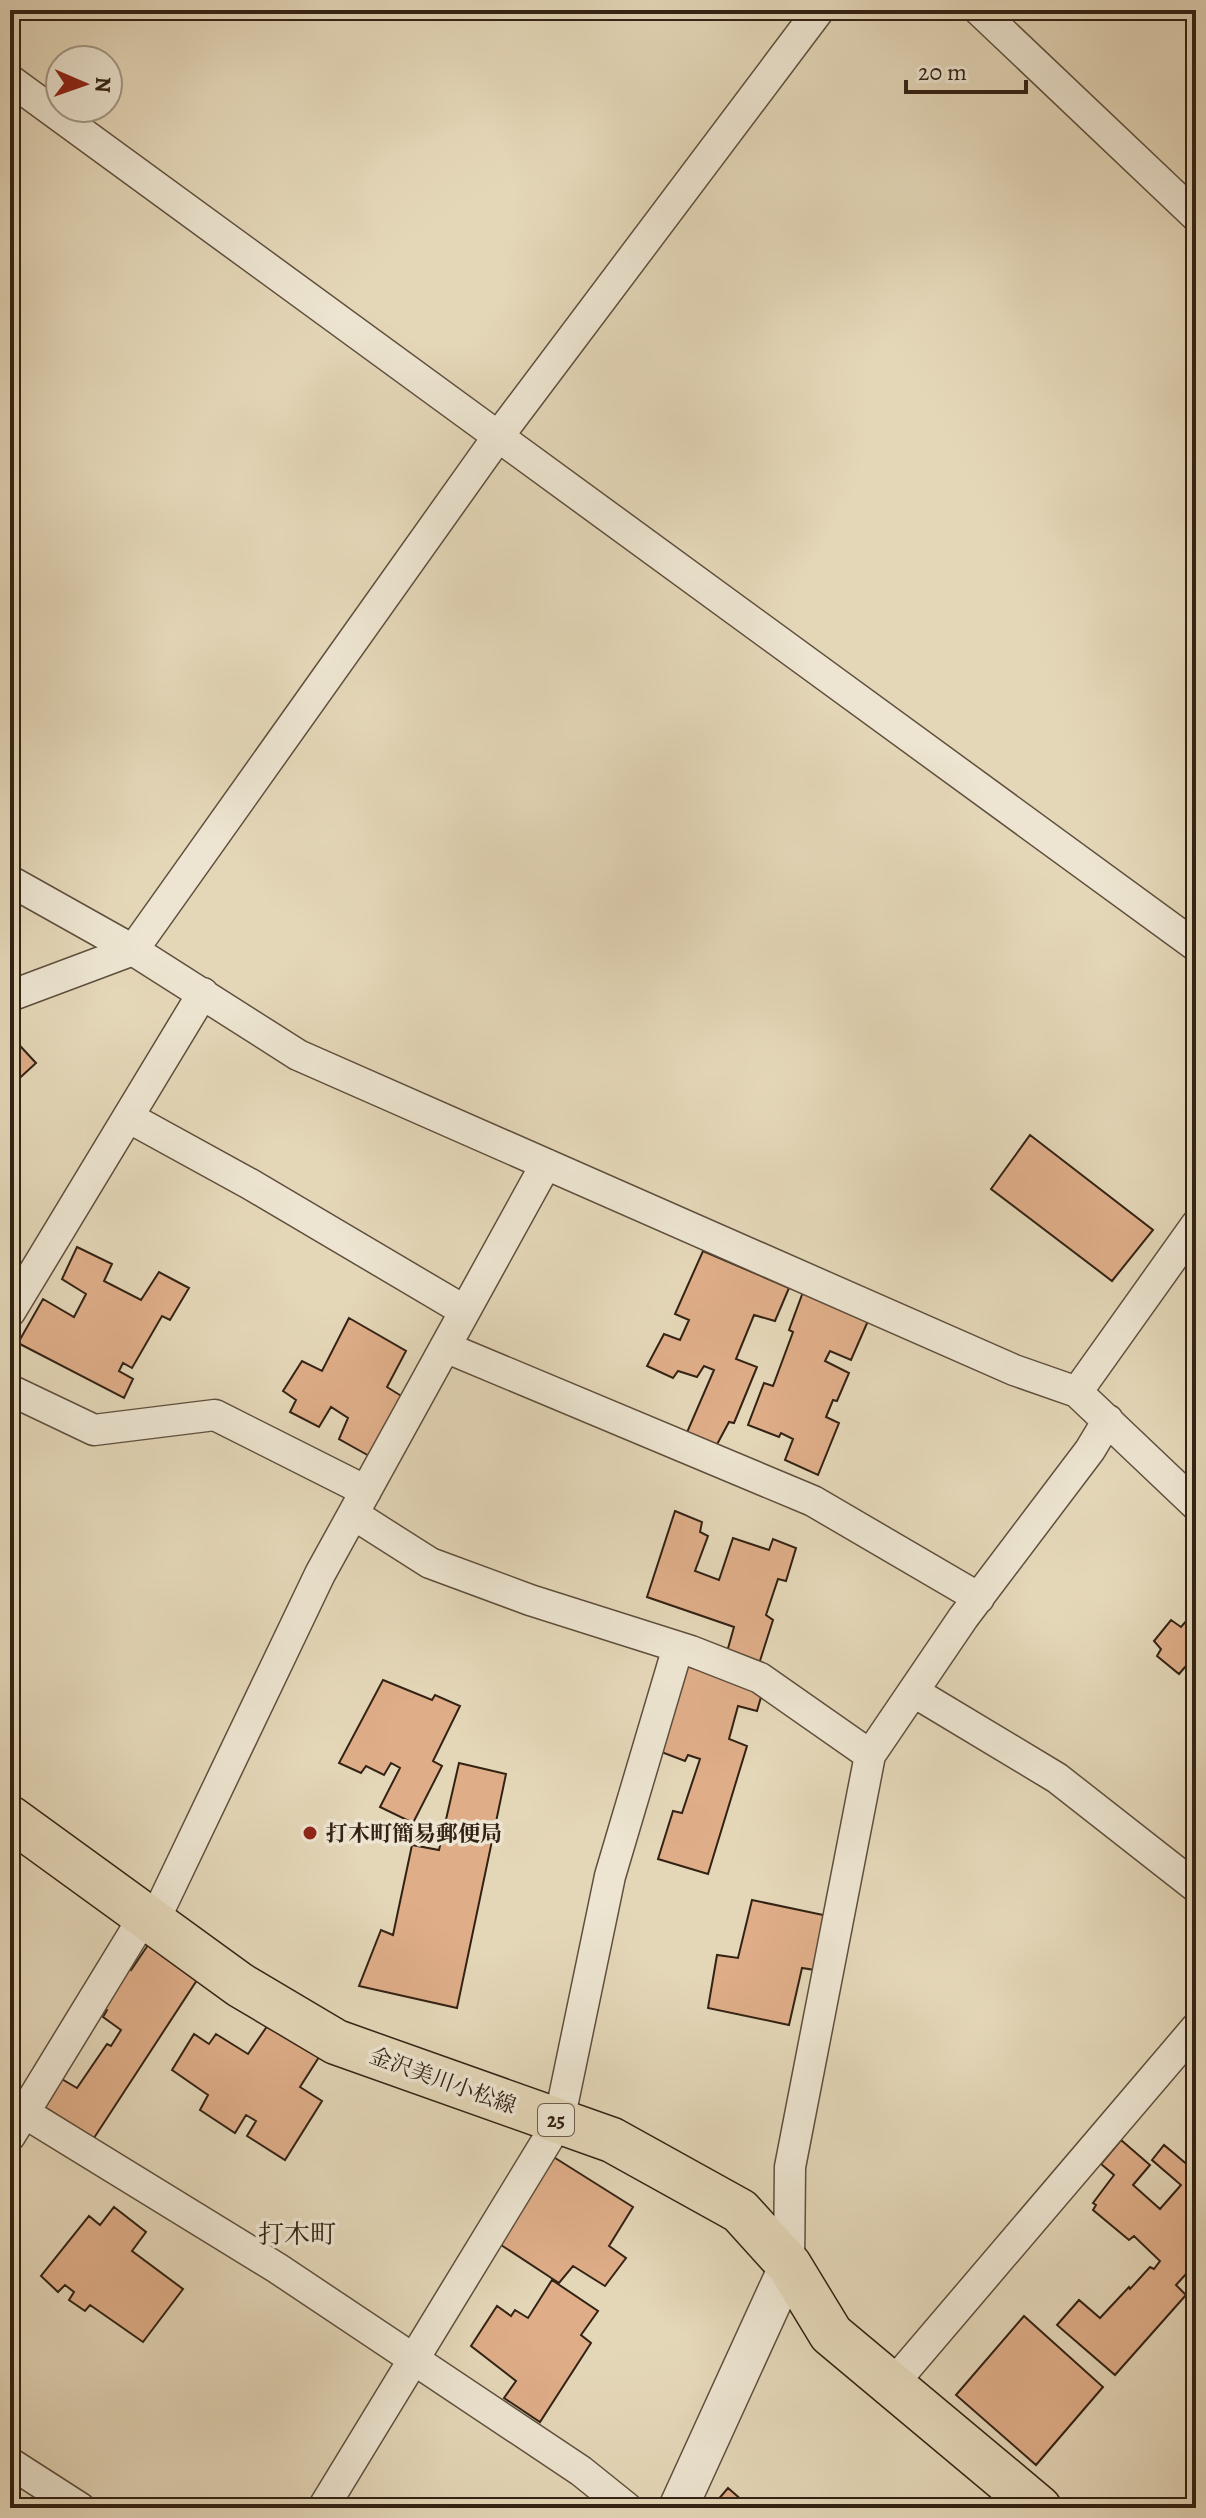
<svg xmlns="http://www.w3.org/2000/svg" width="1206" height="2518" font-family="Alegreya,'Noto Serif JP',serif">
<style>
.building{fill:#dfae89;stroke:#332214;stroke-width:2}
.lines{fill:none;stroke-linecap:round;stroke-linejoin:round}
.minor-casing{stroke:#5f4f3d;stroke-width:33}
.tertiary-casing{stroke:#5f4f3d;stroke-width:41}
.primary-casing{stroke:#332214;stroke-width:47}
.minor{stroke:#ede5d1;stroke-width:30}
.tertiary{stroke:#ede5d1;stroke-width:38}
.primary{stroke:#e4d7b8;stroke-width:44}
.poi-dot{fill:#8f2418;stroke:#ede5d1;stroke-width:3}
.labels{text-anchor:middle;stroke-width:7;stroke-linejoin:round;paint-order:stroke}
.shield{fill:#ede5d1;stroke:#6b5c4d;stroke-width:2}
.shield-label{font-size:20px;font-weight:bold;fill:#332214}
.poi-label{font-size:22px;font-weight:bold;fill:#332214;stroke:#ede5d1;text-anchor:start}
.street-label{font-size:22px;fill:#332214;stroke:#ede5d1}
.quarter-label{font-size:26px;fill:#332214;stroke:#ede5d1}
</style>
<rect width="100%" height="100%" fill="#e4d7b8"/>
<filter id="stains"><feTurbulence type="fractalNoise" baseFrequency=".0025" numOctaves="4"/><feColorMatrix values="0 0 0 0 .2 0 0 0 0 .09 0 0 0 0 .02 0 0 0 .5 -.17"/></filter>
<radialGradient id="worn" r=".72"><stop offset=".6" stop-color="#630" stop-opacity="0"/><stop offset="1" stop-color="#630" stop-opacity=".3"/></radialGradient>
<path class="building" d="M 10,1035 L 36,1063 L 10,1087 Z
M 1030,1135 L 1153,1230 L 1112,1281 L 991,1189 Z
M 77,1247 L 112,1264 L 104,1281 L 141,1300 L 159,1272 L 189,1288 L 170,1320 L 162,1316 L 132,1368 L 123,1363 L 119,1371 L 133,1379 L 124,1398 L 18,1343 L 43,1299 L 74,1317 L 86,1294 L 62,1279 Z
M 703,1251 L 789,1288 L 775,1321 L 754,1315 L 736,1359 L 757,1367 L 734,1423 L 729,1422 L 714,1450 L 685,1437 L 714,1370 L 704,1366 L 697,1377 L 678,1371 L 673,1378 L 647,1366 L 664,1334 L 680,1340 L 689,1320 L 675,1314 Z
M 803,1292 L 868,1321 L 851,1360 L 830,1351 L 825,1361 L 849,1373 L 837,1401 L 833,1400 L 826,1417 L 839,1423 L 818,1475 L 785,1460 L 793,1439 L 781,1433 L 779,1437 L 748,1425 L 764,1383 L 773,1386 L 793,1332 L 789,1330 Z
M 349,1318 L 406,1351 L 387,1387 L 403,1397 L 371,1457 L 339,1439 L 348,1418 L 331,1407 L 319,1427 L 290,1412 L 296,1400 L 283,1391 L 302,1361 L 322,1371 Z
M 675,1511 L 702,1522 L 700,1532 L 708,1536 L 695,1571 L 719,1580 L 733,1538 L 769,1550 L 773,1539 L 796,1548 L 786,1581 L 778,1579 L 766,1615 L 773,1620 L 759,1664 L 727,1652 L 734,1627 L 647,1597 Z
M 1196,1610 L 1196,1663 L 1192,1659 L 1179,1674 L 1157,1656 L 1161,1649 L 1154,1641 L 1171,1620 L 1181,1627 Z
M 683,1665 L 763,1690 L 757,1711 L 738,1706 L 729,1739 L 747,1746 L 708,1874 L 658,1859 L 673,1811 L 682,1813 L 700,1759 L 688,1755 L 685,1761 L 656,1750 Z
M 1196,1666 L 1196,1688 L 1186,1679 Z
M 383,1680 L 432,1700 L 435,1695 L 460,1706 L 433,1761 L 442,1766 L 413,1823 L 380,1807 L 400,1768 L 391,1763 L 384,1775 L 366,1766 L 361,1773 L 339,1763 Z
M 459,1763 L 506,1774 L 457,2008 L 359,1986 L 381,1930 L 393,1935 L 412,1845 L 439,1850 Z
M 459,1763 L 506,1774 L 457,2008 L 359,1986 L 381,1930 L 393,1935 L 412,1845 L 439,1850 Z
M 752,1900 L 828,1916 L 815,1970 L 802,1968 L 789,2025 L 708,2008 L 717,1955 L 738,1958 Z
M 148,1945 L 199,1977 L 94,2138 L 43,2106 L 60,2078 L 77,2088 L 107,2044 L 111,2046 L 121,2030 L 103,2017 L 107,2010 L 104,2008 L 128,1968 L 131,1970 Z
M 270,2022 L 321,2054 L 300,2087 L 322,2101 L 285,2160 L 247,2136 L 256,2121 L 246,2115 L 235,2133 L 200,2110 L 208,2095 L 172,2070 L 194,2034 L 209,2044 L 216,2034 L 248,2054 Z
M 1121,2140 L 1150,2165 L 1133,2185 L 1160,2209 L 1181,2185 L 1152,2160 L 1164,2145 L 1196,2172 L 1196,2263 L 1176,2285 L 1186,2295 L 1115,2375 L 1057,2325 L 1079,2300 L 1100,2318 L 1129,2287 L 1130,2289 L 1150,2267 L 1154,2269 L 1160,2261 L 1134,2236 L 1129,2240 L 1093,2210 L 1096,2205 L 1093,2203 L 1114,2175 L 1101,2164 Z
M 1121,2140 L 1150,2165 L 1133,2185 L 1160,2209 L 1181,2185 L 1152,2160 L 1164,2145 L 1196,2172 L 1196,2263 L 1176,2285 L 1186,2295 L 1115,2375 L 1057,2325 L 1079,2300 L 1100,2318 L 1129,2287 L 1130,2289 L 1150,2267 L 1154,2269 L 1160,2261 L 1134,2236 L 1129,2240 L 1093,2210 L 1096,2205 L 1093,2203 L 1114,2175 L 1101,2164 Z
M 552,2156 L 633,2207 L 609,2246 L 626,2258 L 605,2286 L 573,2266 L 559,2283 L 495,2241 Z
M 114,2207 L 146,2232 L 132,2251 L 183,2289 L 143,2342 L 90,2305 L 85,2311 L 69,2300 L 74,2292 L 65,2285 L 58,2292 L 41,2276 L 89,2216 L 100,2225 Z
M 552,2280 L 598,2311 L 581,2335 L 591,2343 L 540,2422 L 504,2398 L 516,2381 L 471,2346 L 497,2306 L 511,2316 L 515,2310 L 528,2318 Z
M 1024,2316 L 1103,2387 L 1036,2465 L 956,2395 Z
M 728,2488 L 751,2508 L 711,2508 Z"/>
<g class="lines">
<g class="minor-casing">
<path id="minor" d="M 979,10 L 1196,216
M 10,80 L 1196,946
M 10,881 L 133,950 L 298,1055 L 1014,1370 L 1077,1392 L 1196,1505
M 10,996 L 133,950 L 497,438 L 819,10
M 128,1117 L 250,1184 L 465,1311
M 10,1312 L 203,993
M 445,1347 L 813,1501 L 979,1598
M 10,1390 L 94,1430 L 215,1415 L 366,1491
M 1077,1392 L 1196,1225
M 353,1514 L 430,1563 L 530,1600 L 691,1651 L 760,1678 L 870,1755
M 914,1692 L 1057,1778 L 1196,1887
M 154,1921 L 320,1574 L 546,1164
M 10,2104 L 277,2268 L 581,2471 L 627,2508
M 10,2136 L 134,1933 L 142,1911
M 789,2265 L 790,2167 L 870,1755 L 963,1618 L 1090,1450 L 1108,1420
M 891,2386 L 1196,2028
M 10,2463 L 80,2508
M 323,2508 L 559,2121 L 610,1876 L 678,1647"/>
</g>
<g class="tertiary-casing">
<path id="tertiary" d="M 678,2508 L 789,2265"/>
</g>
<g class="primary-casing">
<path id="primary" d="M 10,1818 L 240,1985 L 336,2042 L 612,2140 L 740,2211 L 789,2265 L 831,2334 L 1039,2508"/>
</g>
<use href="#minor" class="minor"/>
<use href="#tertiary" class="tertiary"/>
<use href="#primary" class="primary"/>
</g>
<circle class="poi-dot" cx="310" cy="1833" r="8"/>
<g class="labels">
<rect class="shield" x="538" y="2104" width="36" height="32" rx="6"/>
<g class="shield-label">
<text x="556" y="2127">25</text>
</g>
<g class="poi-label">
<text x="326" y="1841">打木町簡易郵便局</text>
</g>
<g class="street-label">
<text transform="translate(443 2080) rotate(20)" y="8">金沢美川小松線</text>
</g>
<g class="quarter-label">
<text x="297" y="2243">打木町</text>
</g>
</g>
<rect width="1206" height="2518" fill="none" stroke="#e4d7b8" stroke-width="40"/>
<rect x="12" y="12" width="1182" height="2494" fill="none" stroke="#332214" stroke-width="4"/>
<rect x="20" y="20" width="1166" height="2478" fill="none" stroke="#332214" stroke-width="2"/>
<g transform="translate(84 84) rotate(92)"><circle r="38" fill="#ede5d1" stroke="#a39785" stroke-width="2"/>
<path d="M0-6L14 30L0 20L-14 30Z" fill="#8f2418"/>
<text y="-12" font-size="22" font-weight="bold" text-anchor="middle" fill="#332214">N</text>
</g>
<path d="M906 80v12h120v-12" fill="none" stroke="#332214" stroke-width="4"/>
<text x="918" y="80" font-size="24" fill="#332214" stroke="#ede5d1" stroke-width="6" paint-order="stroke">20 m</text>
<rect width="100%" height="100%" filter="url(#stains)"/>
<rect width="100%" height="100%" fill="url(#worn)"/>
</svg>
